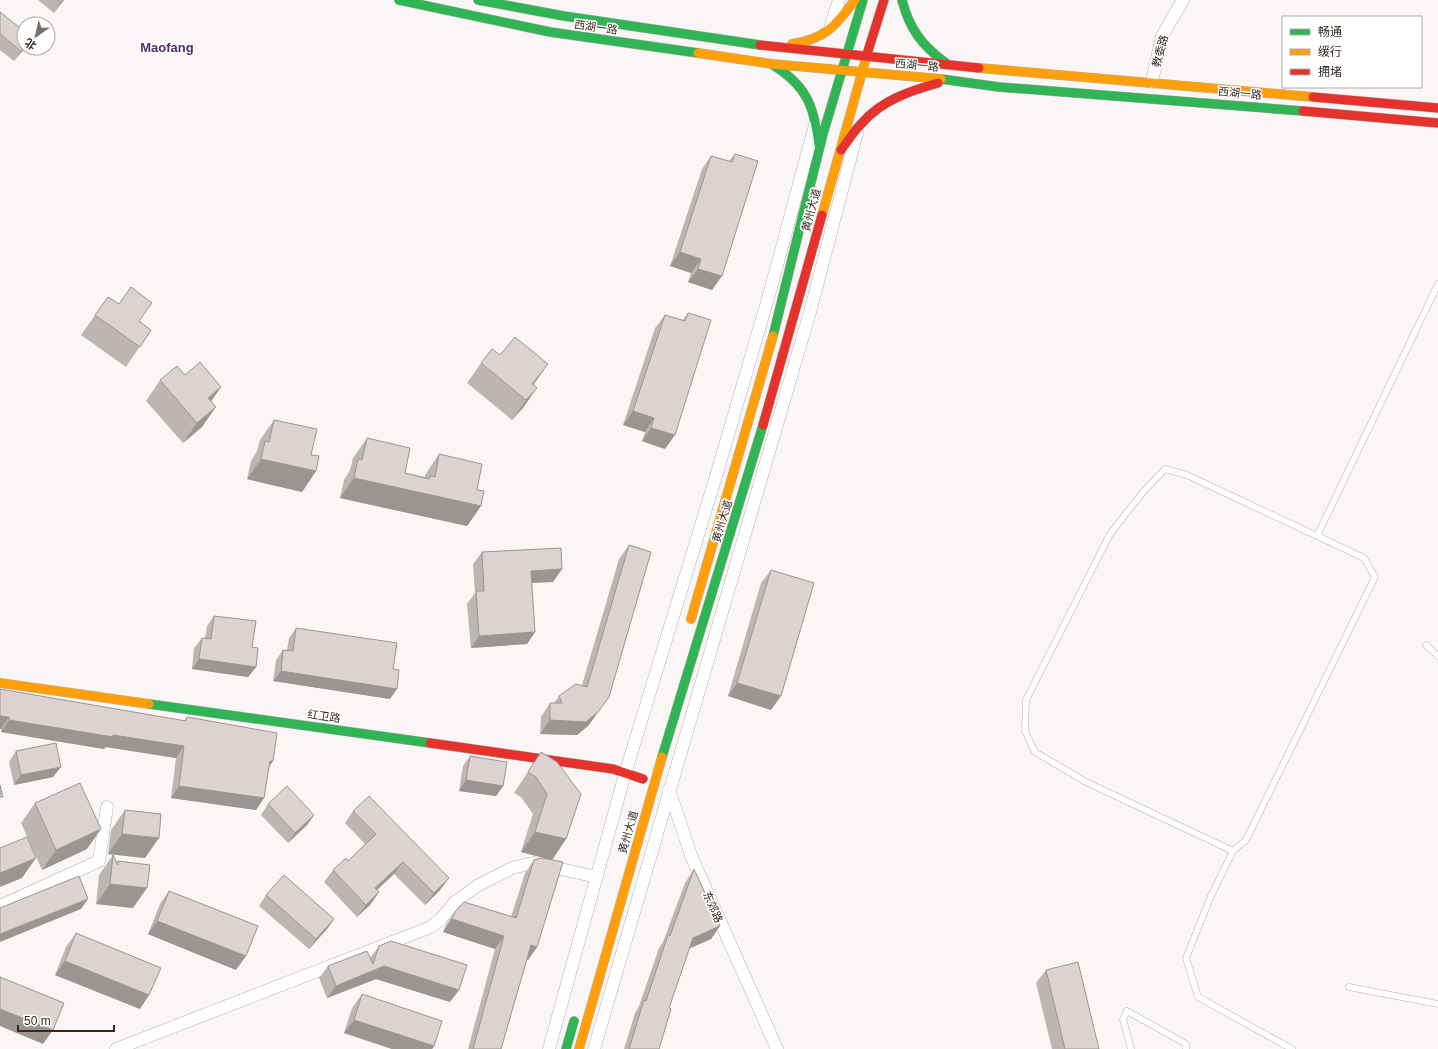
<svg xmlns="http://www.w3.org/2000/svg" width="1438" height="1049" font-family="Helvetica,'Noto Sans SC',sans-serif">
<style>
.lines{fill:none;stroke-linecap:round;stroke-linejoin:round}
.lane-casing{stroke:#b7afac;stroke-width:7}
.street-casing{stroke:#b7afac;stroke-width:13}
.fast-casing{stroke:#b7afac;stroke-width:10}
.slow-casing{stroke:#b7afac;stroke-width:10}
.jam-casing{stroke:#b7afac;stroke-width:10}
.lane{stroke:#fefefe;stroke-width:6}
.street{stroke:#fefefe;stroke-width:12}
.fast{stroke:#30b455;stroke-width:9}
.slow{stroke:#ff9f0a;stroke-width:9}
.jam{stroke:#e5322d;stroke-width:9}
.wall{fill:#bdb5b3}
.shaded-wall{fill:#9a9492}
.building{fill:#dcd3d0;stroke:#9a9492}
.labels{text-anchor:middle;stroke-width:3;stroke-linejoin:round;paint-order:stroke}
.street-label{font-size:11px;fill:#372922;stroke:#fff}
.quarter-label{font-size:13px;font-weight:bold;fill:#4f306a;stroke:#fff}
</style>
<rect width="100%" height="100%" fill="#faf6f5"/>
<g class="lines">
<g class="lane-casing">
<path id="lane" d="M 1317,536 L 1438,284
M 1426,645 L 1438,656
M 1233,851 L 1086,782 L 1035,752 L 1025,731 L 1026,700 L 1110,534 L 1143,492 L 1165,469 L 1187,475 L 1364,558 L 1375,577 L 1246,840 L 1233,851 L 1211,896 L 1186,958 L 1198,997 L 1292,1049
M 1349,987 L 1438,1004
M 1131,1049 L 1123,1019 L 1127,1011 L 1186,1044 L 1186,1049"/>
</g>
<g class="street-casing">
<path id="street" d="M 831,25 L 839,0
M 1152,82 L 1162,36 L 1183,0
M 669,790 L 692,858 L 777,1049
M 0,906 L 99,861 L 107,807
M 116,1049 L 431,927 L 441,919 L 455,902 L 477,886 L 512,868 L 533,863 L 597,877
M 549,1049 L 625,774 L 717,473 L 769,295 L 815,125
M 594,1049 L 810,312 L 857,133"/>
</g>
<g class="fast-casing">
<path id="fast" d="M 399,0 L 550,32 L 698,53
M 478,0 L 564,16 L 760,45
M 902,0 C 909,28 922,46 946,63
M 773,65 C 807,86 814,106 819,145
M 941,79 L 999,87 L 1303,111
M 773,336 L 823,134 L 863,0
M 149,704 L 430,743
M 662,757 L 763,425
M 566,1049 L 574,1021"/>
</g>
<g class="slow-casing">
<path id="slow" d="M 792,44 C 826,39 835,26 855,0
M 698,53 L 772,64 L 941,79
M 979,68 L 1313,97
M 822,215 L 868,51
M 691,619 L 773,336
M 0,683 L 149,704
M 579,1049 L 662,757"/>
</g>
<g class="jam-casing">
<path id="jam" d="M 760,45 L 979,68
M 868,51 L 884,0
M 1313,97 L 1438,108
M 1303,111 L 1438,123
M 841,150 C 848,141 854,131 862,123 C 882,100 910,91 938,83
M 763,425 L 822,215
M 430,743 L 613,769 L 643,779"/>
</g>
<use href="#lane" class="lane"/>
<use href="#street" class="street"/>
<use href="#fast" class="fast"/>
<use href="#slow" class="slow"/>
<use href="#jam" class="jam"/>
</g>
<path class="wall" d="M 38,0 L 64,0 L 54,13 Z
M 0,12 L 24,48 L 14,61 L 0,50 Z
M 735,154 L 712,290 L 688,282 L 691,273 L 670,266 L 702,169 L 711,156 L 729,161 Z
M 108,297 L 119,304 L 139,321 L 151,330 L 126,367 L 81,335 Z
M 688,313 L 665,449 L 642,441 L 645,432 L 623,425 L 655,328 L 665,315 L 683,320 Z
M 481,363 L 534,385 L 523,408 L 512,420 L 467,383 Z
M 185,375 L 221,387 L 211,402 L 202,427 L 183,443 L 146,401 L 160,380 Z
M 274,420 L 311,455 L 316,471 L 302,492 L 247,479 L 251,461 L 257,451 L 260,440 Z
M 367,438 L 405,473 L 425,477 L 425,475 L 439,454 L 477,490 L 481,506 L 467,526 L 340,498 L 344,480 L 350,470 L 353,458 Z
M 629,545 L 589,725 L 577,735 L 540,734 L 541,717 L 550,703 L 554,703 L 559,696 L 582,685 L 619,559 Z
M 482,552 L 562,569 L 553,582 L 532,583 L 535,632 L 527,644 L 471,648 L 467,604 L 475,593 L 473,564 Z
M 771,570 L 771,710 L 728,696 L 761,583 Z
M 214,616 L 252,647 L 256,667 L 248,677 L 192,669 L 194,648 L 202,638 L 205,638 L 207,626 Z
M 296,628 L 390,699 L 273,681 L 276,660 L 283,650 L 287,650 L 289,638 Z
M 0,689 L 184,721 L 187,717 L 273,761 L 269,767 L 264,798 L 256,810 L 171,798 L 176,758 L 106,747 L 104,749 L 1,732 L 1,729 Z
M 16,751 L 53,777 L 14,785 L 9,762 Z
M 541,752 L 566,839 L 552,860 L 521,852 L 533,814 L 521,797 L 514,793 Z
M 470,756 L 503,786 L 496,796 L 459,791 L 463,766 Z
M 35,803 L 87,849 L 42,870 L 21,823 Z
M 268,804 L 314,815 L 307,825 L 288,843 L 261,815 Z
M 125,810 L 145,858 L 108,854 L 111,830 Z
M 353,811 L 440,890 L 425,905 L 394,874 L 377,890 L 379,892 L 370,905 L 357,917 L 324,882 L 333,870 L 348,861 L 365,844 L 345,823 Z
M 113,855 L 117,863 L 118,861 L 133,908 L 96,904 L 99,875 Z
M 534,860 L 537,947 L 528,960 L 526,959 L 501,1049 L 468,1049 L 495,949 L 443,932 L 446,925 L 455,912 L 511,917 L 525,873 Z
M 694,869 L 720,926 L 711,939 L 689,949 L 669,1008 L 659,1049 L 624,1049 L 635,1013 L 639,1006 L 659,948 L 663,942 L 685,883 Z
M 169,891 L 236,970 L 148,934 L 160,904 Z
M 266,895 L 334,919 L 327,929 L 309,949 L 259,906 Z
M 76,933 L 140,1009 L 55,975 L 66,947 Z
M 379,946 L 450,1002 L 376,979 L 327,998 L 319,978 L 328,966 L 370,958 Z
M 1046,970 L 1099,1049 L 1052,1049 L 1036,983 Z
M 362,994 L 434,1046 L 432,1049 L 392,1049 L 344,1033 L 352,1008 Z"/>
<path class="shaded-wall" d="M 63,0 L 64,0 L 54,13 Z
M 24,47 L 25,48 L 14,61 L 21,51 Z
M 680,252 L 701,259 L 691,273 L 670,266 Z
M 698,269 L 722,276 L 712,290 L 688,282 Z
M 548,364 L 534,384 L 523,398 L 532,384 Z
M 221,387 L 207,407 L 208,398 Z
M 537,388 L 523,408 L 512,420 L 526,400 Z
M 216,407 L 202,427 L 183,443 L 197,423 Z
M 633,411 L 654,418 L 645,432 L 623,425 Z
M 651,428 L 675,435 L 665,449 L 642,441 Z
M 261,459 L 316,471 L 302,492 L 247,479 Z
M 354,478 L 481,506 L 467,526 L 340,498 Z
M 562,569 L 553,582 L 522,583 L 531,571 Z
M 535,632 L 527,644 L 471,648 L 479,636 Z
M 199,659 L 256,667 L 248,677 L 192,669 Z
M 281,671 L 397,689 L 390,699 L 273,681 Z
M 737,683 L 781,696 L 771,710 L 728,696 Z
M 598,712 L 589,725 L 577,735 L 540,734 L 550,720 Z
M 0,716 L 9,717 L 1,729 L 0,729 Z
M 9,720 L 113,735 L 184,746 L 176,758 L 106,747 L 104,749 L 1,732 Z
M 270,761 L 273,761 L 264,773 Z
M 61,767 L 53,777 L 14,785 L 21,775 Z
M 466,780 L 503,786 L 496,796 L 459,791 Z
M 179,786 L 264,798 L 256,810 L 171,798 Z
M 314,815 L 307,825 L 288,843 L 295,833 Z
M 101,829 L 87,849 L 42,870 L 56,850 Z
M 535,832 L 566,839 L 552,860 L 521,852 Z
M 122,834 L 159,838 L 145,858 L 108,854 Z
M 36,858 L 22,878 L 0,887 L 0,873 Z
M 403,862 L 394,874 L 366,900 L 375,888 Z
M 449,878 L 440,890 L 425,905 L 434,893 Z
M 110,884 L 147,888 L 133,908 L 96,904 Z
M 379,892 L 370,905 L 357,917 L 366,905 Z
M 88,899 L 81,909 L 0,942 L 0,934 Z
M 334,919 L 327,929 L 309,949 L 316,939 Z
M 452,919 L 504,936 L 495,949 L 443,932 Z
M 157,921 L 246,956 L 236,970 L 148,934 Z
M 720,926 L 711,939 L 683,951 L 693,938 Z
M 531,945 L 537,947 L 528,960 L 521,958 Z
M 65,961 L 149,995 L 140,1009 L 55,975 Z
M 384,966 L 459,990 L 450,1002 L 376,979 L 327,998 L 336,986 Z
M 0,1009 L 53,1030 L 43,1044 L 0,1026 Z
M 354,1020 L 434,1046 L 432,1049 L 392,1049 L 344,1033 Z"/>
<path class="building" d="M 58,0 L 63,0 L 61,3 Z
M 0,12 L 24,31 L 24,47 L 21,51 L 0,34 Z
M 735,154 L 758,161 L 722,276 L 698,269 L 701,259 L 680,252 L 711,156 L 732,162 Z
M 131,287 L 152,303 L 139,321 L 151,330 L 140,347 L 95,315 L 108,297 L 119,304 Z
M 688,313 L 711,320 L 675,435 L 651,428 L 654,418 L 633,411 L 665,315 L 685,321 Z
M 515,337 L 548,364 L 532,384 L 537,388 L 526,400 L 481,363 L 492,349 L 500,355 Z
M 200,362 L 221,387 L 208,398 L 216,407 L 197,423 L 160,380 L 177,366 L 185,375 Z
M 274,420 L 317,429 L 311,455 L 319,456 L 316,471 L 261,459 L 265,441 L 269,442 Z
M 367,438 L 410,448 L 405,473 L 429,479 L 430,476 L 435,477 L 439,454 L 482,464 L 477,490 L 484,491 L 481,506 L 354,478 L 358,459 L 362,460 Z
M 629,545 L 651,552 L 609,697 L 598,712 L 586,722 L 550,720 L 550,703 L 562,703 L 559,696 L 576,684 L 587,687 Z
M 561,548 L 562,569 L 531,571 L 535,632 L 479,636 L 476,591 L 484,591 L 482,552 Z
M 771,570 L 814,583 L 781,696 L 737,683 Z
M 214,616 L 256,621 L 252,647 L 258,648 L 256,667 L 199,659 L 202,638 L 211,639 Z
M 296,628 L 397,643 L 393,669 L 399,670 L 397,689 L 281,671 L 283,650 L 293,651 Z
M 0,689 L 186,721 L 187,717 L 277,733 L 273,761 L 270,761 L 264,798 L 179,786 L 184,746 L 113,735 L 113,737 L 9,720 L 9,717 L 0,716 Z
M 56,743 L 61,767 L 21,775 L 16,751 Z
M 541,752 L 557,762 L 581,794 L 566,839 L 535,832 L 547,794 L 536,777 L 528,772 Z
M 470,756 L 507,762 L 503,786 L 466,780 Z
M 80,783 L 101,829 L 56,850 L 35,803 Z
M 0,785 L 3,797 L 0,797 Z
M 287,786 L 314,815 L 295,833 L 268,804 Z
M 369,796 L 449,878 L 434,893 L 403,862 L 375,888 L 379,892 L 366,905 L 333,870 L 346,858 L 348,861 L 376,834 L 353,811 Z
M 125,810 L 161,814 L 159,838 L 122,834 Z
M 27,837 L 36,858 L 0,873 L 0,848 Z
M 113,855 L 118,865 L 118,861 L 150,865 L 147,888 L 110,884 Z
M 542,858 L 563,862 L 537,947 L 531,945 L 501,1049 L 473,1049 L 504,936 L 452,919 L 455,912 L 464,902 L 516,918 L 534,860 Z
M 694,869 L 720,926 L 693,938 L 669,1008 L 671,1009 L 659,1049 L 629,1049 L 644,1000 L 646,1001 L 668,935 L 670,936 Z
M 284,875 L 334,919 L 316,939 L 266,895 Z
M 79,876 L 88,899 L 0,934 L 0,908 Z
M 169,891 L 258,926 L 246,956 L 157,921 Z
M 76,933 L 161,968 L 149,995 L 65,961 Z
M 391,941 L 467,965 L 459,990 L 384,966 L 336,986 L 328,966 L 367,951 L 373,964 L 379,946 Z
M 1078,962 L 1099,1049 L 1065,1049 L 1046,970 Z
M 0,977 L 64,1003 L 53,1030 L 0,1009 Z
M 362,994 L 442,1021 L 434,1046 L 354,1020 Z"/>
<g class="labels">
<g class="street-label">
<text transform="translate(596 27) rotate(8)" y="4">西湖一路</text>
<text transform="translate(1160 51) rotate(-75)" y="4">教委路</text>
<text transform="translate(917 65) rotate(5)" y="4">西湖一路</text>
<text transform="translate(1240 93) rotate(5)" y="4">西湖一路</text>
<text transform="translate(811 210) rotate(-75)" y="4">黄州大道</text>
<text transform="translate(722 521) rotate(-73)" y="4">黄州大道</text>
<text transform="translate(324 716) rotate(8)" y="4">红卫路</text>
<text transform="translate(628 832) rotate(-74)" y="4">黄州大道</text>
<text transform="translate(713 907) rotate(66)" y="4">东郊路</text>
</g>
<g class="quarter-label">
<text x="167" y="52">Maofang</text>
</g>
</g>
<rect x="1282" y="16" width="140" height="72" fill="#ffffff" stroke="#afa9a7"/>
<rect x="1290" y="29" width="20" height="6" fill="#30b455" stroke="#afa9a7"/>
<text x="1318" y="36" font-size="12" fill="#372922">畅通</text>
<rect x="1290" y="49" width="20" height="6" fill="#ff9f0a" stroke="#afa9a7"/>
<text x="1318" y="56" font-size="12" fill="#372922">缓行</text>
<rect x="1290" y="69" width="20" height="6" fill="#e5322d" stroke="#afa9a7"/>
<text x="1318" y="76" font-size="12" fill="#372922">拥堵</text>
<g transform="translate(36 36) rotate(214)"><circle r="19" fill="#ffffff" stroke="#afa9a7"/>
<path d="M0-3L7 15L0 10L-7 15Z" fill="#7b716c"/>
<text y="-6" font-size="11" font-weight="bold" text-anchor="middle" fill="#372922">北</text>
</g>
<path d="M18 1025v6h96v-6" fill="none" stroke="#372922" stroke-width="2"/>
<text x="24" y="1025" font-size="12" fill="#372922" stroke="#ffffff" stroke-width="3" paint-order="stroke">50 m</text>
</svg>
